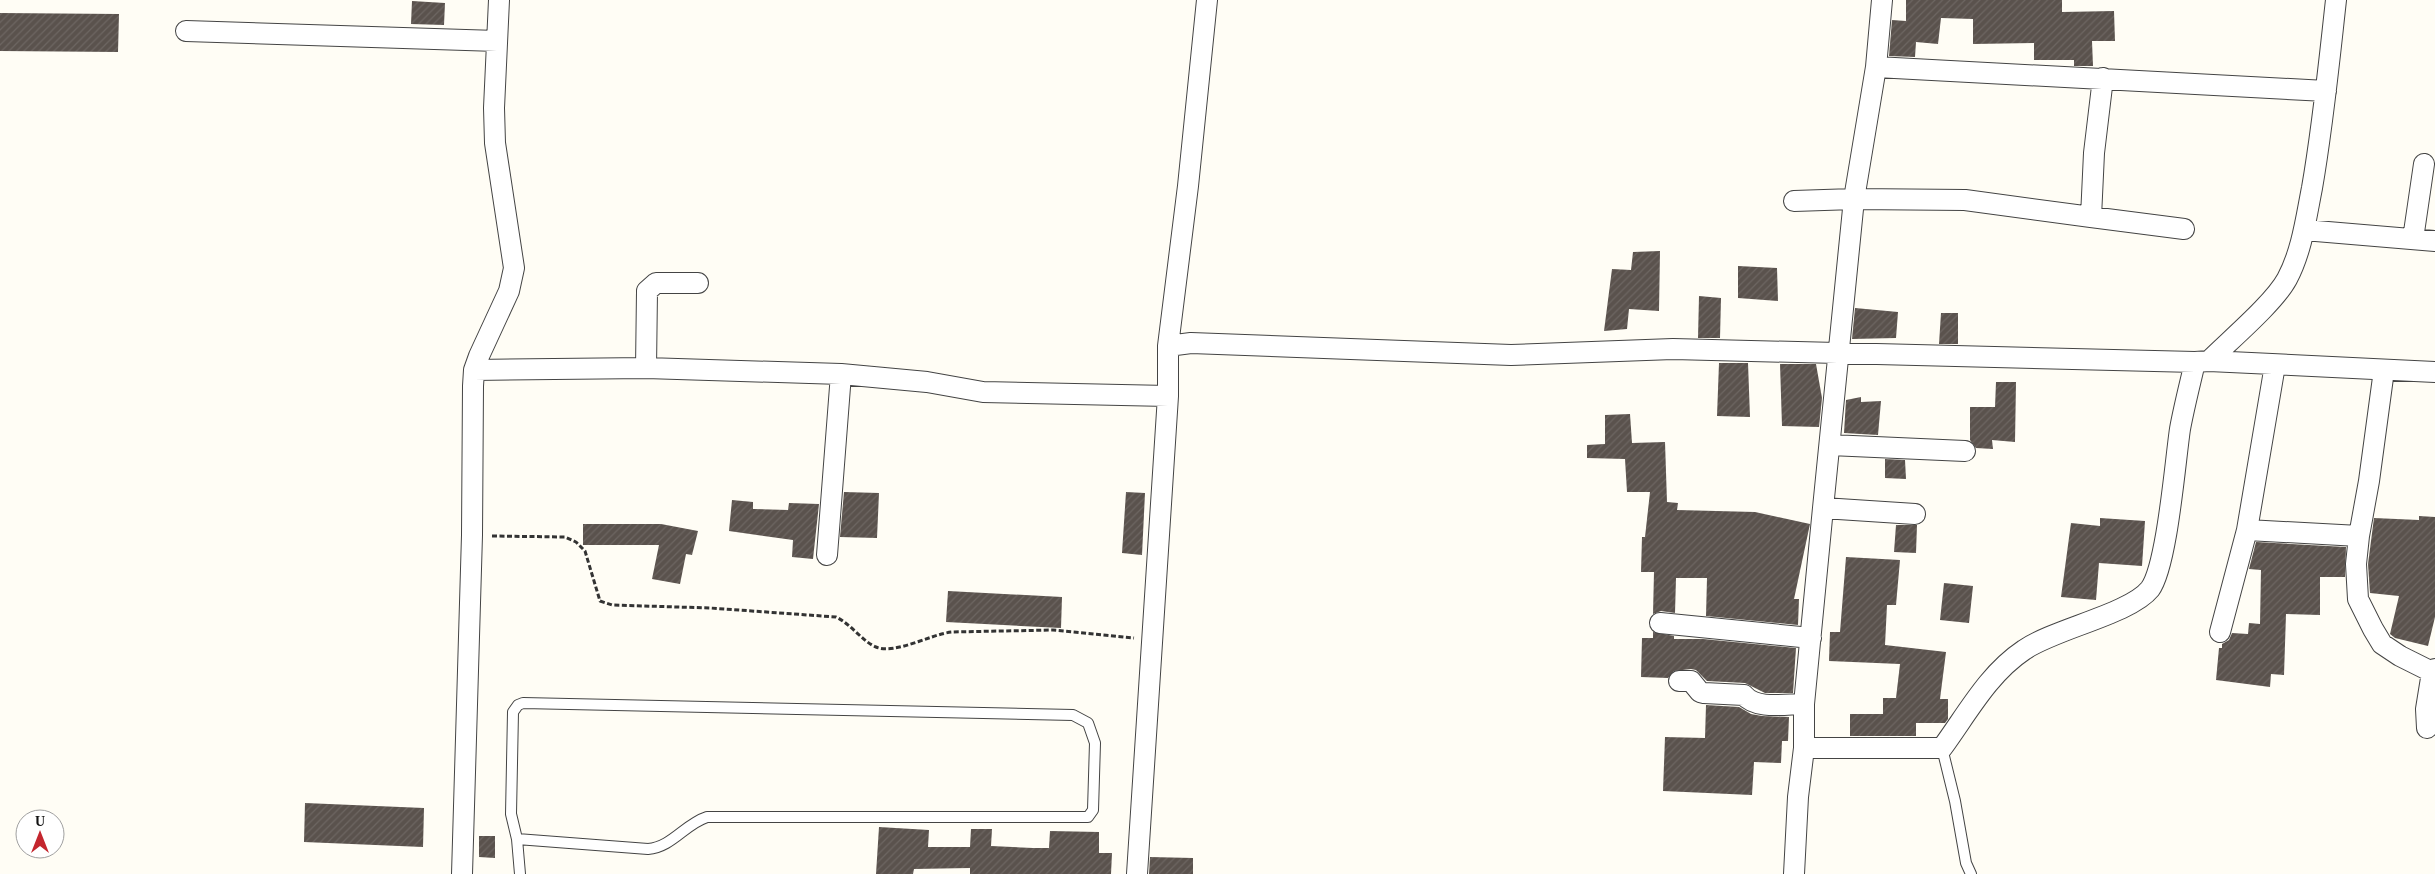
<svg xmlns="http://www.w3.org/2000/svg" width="2435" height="874" font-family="'Times New Roman',serif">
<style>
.building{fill:url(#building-hatch)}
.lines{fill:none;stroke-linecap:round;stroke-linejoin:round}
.lane-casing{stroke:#444;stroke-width:12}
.street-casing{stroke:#444;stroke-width:22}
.path{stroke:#333;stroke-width:3;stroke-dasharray:5 2.5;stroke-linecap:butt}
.lane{stroke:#fff;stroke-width:10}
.street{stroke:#fff;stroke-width:20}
</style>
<defs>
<pattern id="building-hatch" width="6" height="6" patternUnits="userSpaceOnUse" patternTransform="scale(1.25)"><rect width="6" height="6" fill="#5a524d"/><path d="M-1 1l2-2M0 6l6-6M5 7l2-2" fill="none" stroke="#6d6662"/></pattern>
</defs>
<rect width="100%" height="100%" fill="#fffdf5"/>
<path class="building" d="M 1906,0 L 2062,0 L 2062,12 L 2114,11 L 2115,41 L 2092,41 L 2093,66 L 2074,66 L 2074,60 L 2034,60 L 2034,43 L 1973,44 L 1973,19 L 1941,18 L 1938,44 L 1916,42 L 1915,57 L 1889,56 L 1892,20 L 1906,21 Z
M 412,1 L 445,3 L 444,25 L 411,24 Z
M 0,13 L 119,14 L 118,52 L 0,51 Z
M 1660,251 L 1659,311 L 1629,309 L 1627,329 L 1604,331 L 1612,269 L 1631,270 L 1633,252 Z
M 1738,266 L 1777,268 L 1778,301 L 1738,298 Z
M 1699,296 L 1721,298 L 1720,338 L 1698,338 Z
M 1855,308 L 1898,312 L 1896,338 L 1852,339 Z
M 1941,313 L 1958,313 L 1958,344 L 1939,344 Z
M 1719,363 L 1748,363 L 1750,417 L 1717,416 Z
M 1780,364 L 1816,364 L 1822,398 L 1819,427 L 1782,426 Z
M 1996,382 L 2016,382 L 2015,442 L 1992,440 L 1993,449 L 1976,448 L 1970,440 L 1970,407 L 1995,407 Z
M 1861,397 L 1861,402 L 1881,401 L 1878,435 L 1844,433 L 1846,400 Z
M 1630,414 L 1632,443 L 1665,442 L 1667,502 L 1678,503 L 1677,510 L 1755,512 L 1810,524 L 1794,599 L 1799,599 L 1798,625 L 1706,616 L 1707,578 L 1676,578 L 1675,613 L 1661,611 L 1653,614 L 1654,572 L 1641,572 L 1642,537 L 1645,537 L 1650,492 L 1627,492 L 1625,459 L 1587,458 L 1587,445 L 1605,444 L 1605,415 Z
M 1885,459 L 1905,460 L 1906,479 L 1885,478 Z
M 844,492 L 879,493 L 877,538 L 840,537 Z
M 1126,492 L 1145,493 L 1142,555 L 1122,553 Z
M 732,500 L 753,502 L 753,509 L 788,510 L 789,503 L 819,504 L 813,559 L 792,557 L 793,540 L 729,531 Z
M 2419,516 L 2435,517 L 2435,617 L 2428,646 L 2395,638 L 2390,634 L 2399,596 L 2370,593 L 2368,564 L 2374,518 L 2419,520 Z
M 2100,518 L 2145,521 L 2142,566 L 2099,563 L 2096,600 L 2061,597 L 2071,523 L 2100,526 Z
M 583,524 L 661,524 L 698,531 L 692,555 L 686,554 L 680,584 L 652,579 L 659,545 L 583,545 Z
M 1896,525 L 1917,525 L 1916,553 L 1894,552 Z
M 2256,542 L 2346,547 L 2345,577 L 2320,577 L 2320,615 L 2286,614 L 2284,675 L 2271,674 L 2270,687 L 2216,680 L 2219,648 L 2222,648 L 2222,644 L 2229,640 L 2232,633 L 2248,634 L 2249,623 L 2260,624 L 2261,570 L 2249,569 Z
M 1846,557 L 1900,560 L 1896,605 L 1887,605 L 1885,645 L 1946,652 L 1940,699 L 1948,699 L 1948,719 L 1945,723 L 1916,723 L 1916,736 L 1850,736 L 1850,714 L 1883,714 L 1883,698 L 1896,698 L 1900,664 L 1829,661 L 1830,632 L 1840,632 Z
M 1944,583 L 1973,586 L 1969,623 L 1940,620 Z
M 948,591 L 1062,597 L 1061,628 L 946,622 Z
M 1653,632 L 1674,636 L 1674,639 L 1703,639 L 1796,648 L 1793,693 L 1765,693 L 1745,683 L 1707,681 L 1696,670 L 1691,669 L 1674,671 L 1668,678 L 1641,677 L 1642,638 L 1653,638 Z
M 1706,705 L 1739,707 L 1751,714 L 1762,716 L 1789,717 L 1788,741 L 1782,741 L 1781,763 L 1754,762 L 1752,795 L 1663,791 L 1665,737 L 1705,738 Z
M 305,803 L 424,808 L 423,847 L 304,842 Z
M 879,827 L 929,830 L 928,847 L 970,847 L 971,829 L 992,829 L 991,846 L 1033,848 L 1049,848 L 1050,831 L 1099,832 L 1099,853 L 1112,853 L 1111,874 L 970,874 L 970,868 L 914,869 L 913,874 L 876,874 Z
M 479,836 L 495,836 L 495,858 L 479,857 Z
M 1150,857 L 1193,858 L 1193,874 L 1149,874 Z"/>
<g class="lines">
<g class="lane-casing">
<path id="lane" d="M 1942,748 L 1955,801 L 1966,863 L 1971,874
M 517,839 L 648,849 C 672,847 685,824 707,817 L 1088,817 L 1093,810 L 1095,743 L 1088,723 L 1073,715 L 523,703 L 518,705 L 513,712 L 511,814 L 517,839 L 520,874"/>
</g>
<g class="street-casing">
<path id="street" d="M 186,31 L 497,41
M 1876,67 L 2326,91
M 1794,201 L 1854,199 L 1965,200 L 2091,217 L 2094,153 L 2103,78
M 2091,217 L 2184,229
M 2304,230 L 2435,241
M 2413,239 L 2424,164
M 1168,346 L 1188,186 L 1207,0
M 2209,361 L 2435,372
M 646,368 L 647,291 L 656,283 L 698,283
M 474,370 L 646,368 L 841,374 L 927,382 L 983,392 L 1168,396
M 1830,445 L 1965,451
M 1823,508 L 1915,514
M 2247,530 L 2359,536 L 2369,481 L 2384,370
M 2359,536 L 2356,564 L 2358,599 L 2373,629 L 2382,644 L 2400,656 L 2432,672
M 827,555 L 841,374
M 1660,623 L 1811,638
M 2220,632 L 2247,530 L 2275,365
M 1679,681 L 1691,681 L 1700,692 L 1704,693 L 1744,695 C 1756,710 1786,704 1804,704
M 2427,728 L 2426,709 L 2432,672 L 2435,669
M 1804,748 L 1942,748 C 1967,714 1988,674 2024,650 C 2054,629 2130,614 2150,589 C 2167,566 2175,463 2180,429 C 2184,407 2190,384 2195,362
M 462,874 L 472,535 L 473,386 L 474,370 L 479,356 L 509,291 L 514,268 L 495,143 L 494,108 L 499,0
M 1137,874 L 1168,396 L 1168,346 L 1191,343 L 1511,355 L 1673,349 L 2195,362 L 2209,361 C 2230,340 2274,303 2287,279 C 2302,251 2306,218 2312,188 C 2323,125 2329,63 2336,0
M 1794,874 L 1798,797 L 1804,748 L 1804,704 L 1823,508 L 1854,199 L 1876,67 L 1882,0"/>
</g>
<path class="path" d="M 492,536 L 565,537 L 576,542 L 585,551 L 600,601 L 612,605 L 710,608 L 836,617 C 851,624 863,642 876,647 C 895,655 931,634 952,632 L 1053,630 L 1134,638"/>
<use href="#lane" class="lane"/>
<use href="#street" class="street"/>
</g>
<g transform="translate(40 834)"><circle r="24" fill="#ffffff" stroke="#a0a0a0"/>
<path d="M0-4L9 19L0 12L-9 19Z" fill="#c4262e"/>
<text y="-8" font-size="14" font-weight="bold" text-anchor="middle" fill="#111111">U</text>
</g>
</svg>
